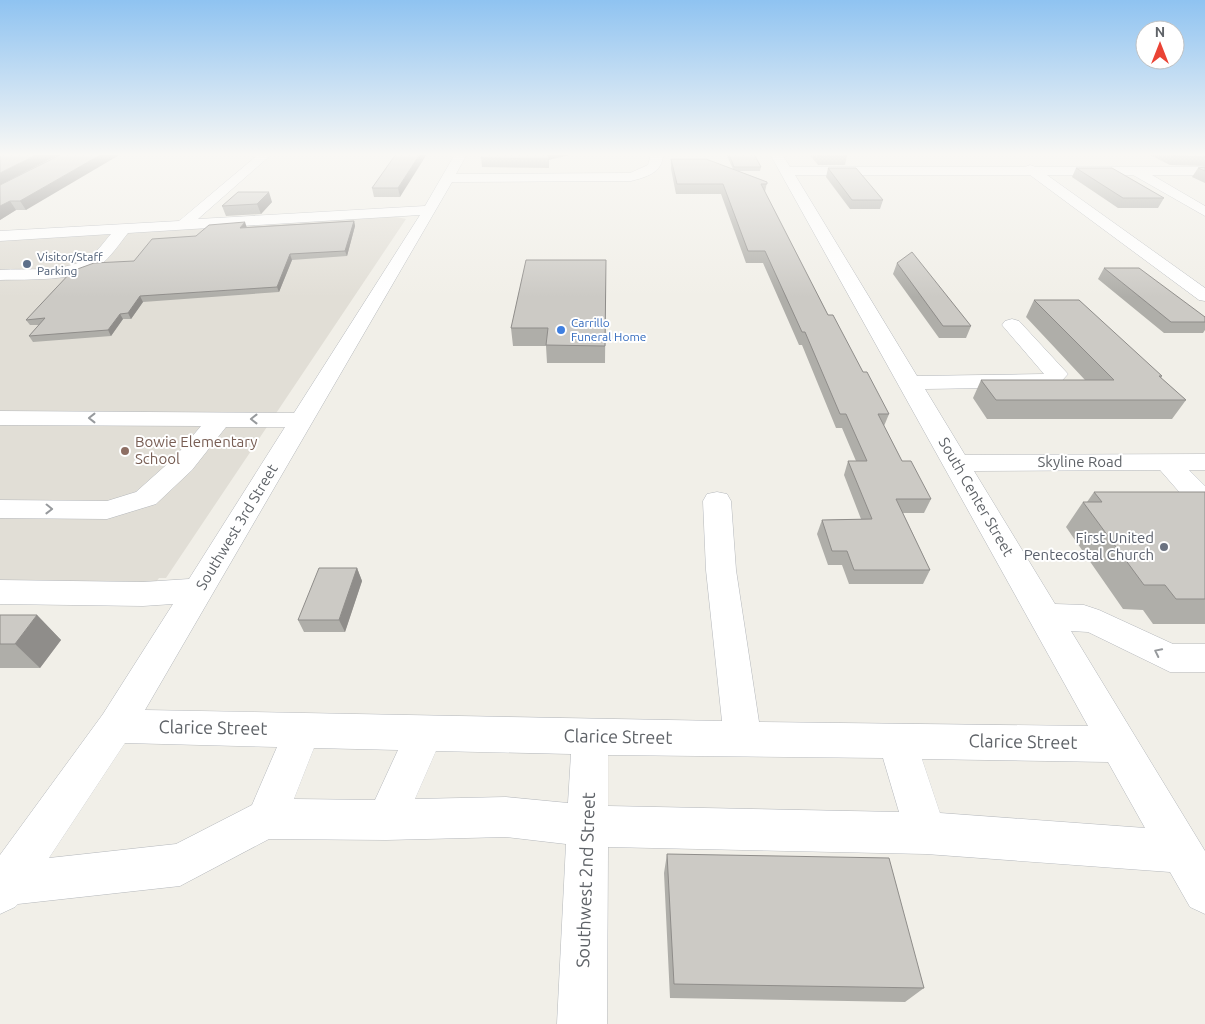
<svg xmlns="http://www.w3.org/2000/svg" width="1205" height="1024" font-family="Ubuntu,sans-serif">
<style>
.education{fill:#e1ded6}
.lines{fill:none;stroke-linecap:round;stroke-linejoin:round}
.minor-casing{stroke:#b5b8bc;stroke-width:1}
.minor{fill:#fff;fill-rule:evenodd}
.wall{fill:#afaea9}
.shaded-wall{fill:#8f8d8a}
.building{fill:#cccac5;stroke:#8f8d8a}
.oneway{stroke:#979a9d}
.service-dot{fill:#5c6f8a;stroke:#fff;stroke-width:2}
.shop-dot{fill:#3f7fe0;stroke:#fff;stroke-width:2}
.education-dot{fill:#8d6e63;stroke:#fff;stroke-width:2}
.worship-dot{fill:#6b7280;stroke:#fff;stroke-width:2}
.labels{text-anchor:middle;stroke-width:4;stroke-linejoin:round;paint-order:stroke}
.far-service-label{font-size:12px;fill:#4e5e75;stroke:#fff;text-anchor:start}
.far-shop-label{font-size:12px;fill:#366cbe;stroke:#fff;text-anchor:start}
.education-label{font-size:15px;fill:#785e54;stroke:#fff;text-anchor:start}
.street-label{font-size:15px;fill:#5f6368;stroke:#fff}
.worship-label{font-size:15px;fill:#5b616d;stroke:#fff;text-anchor:end}
.near-street-label{font-size:18px;fill:#5f6368;stroke:#fff}
</style>
<rect width="100%" height="100%" fill="#f1efe8"/>
<path class="education" d="M 392,216 L 406,219 L 166,578 L 159,578 L 150,591 L 0,589 L 0,240 Z"/>
<g class="lines">
<g class="minor-casing">
<path id="minor" d="M 259,154 L 272,154 L 198,219 L 425,206 L 455,154 L 467,154 L 456,174 L 630,173 L 648,165 L 651,154 L 663,154 C 663,173 646,177 631,181 L 452,182 L 145,710 L 722,721 L 706,570 L 703,501 L 707,494 L 717,492 L 727,494 L 731,501 L 736,570 L 759,722 L 1088,726 L 770,154 L 782,154 L 790,167 L 1025,167 L 1030,165 L 1036,167 L 1205,167 L 1205,175 L 1152,175 L 1205,206 L 1205,216 L 1133,175 L 1047,175 L 1205,288 L 1205,301 L 1199,300 L 1030,175 L 795,175 L 917,376 L 1044,374 L 1002,325 L 1005,321 L 1012,319 L 1019,321 L 1068,374 L 1058,385 L 1050,387 L 925,389 L 965,455 L 1205,454 L 1205,470 L 1189,470 L 1205,486 L 1205,512 L 1195,510 L 1160,470 L 974,471 L 1055,604 L 1084,605 L 1099,610 L 1173,644 L 1205,644 L 1205,672 L 1170,672 L 1088,632 L 1071,631 L 1205,851 L 1205,914 L 1190,907 L 1170,872 L 926,854 L 608,847 L 607,1024 L 557,1024 L 566,844 L 506,837 L 386,840 L 269,839 L 180,886 L 18,904 L 15,907 L 0,914 L 0,855 L 103,714 L 173,604 L 143,606 L 0,604 L 0,580 L 143,582 L 189,579 L 285,427 L 226,427 L 192,470 L 156,504 L 107,519 L 0,518 L 0,500 L 107,501 L 136,492 L 174,458 L 201,426 L 0,425 L 0,411 L 294,413 L 420,215 L 128,233 C 119,244 111,257 100,265 C 75,282 29,279 0,280 L 0,270 C 27,268 62,273 86,259 C 96,254 103,243 111,234 L 0,241 L 0,231 L 179,221 ZM 125,743 L 277,747 L 252,805 L 176,844 L 49,858 ZM 314,748 L 398,750 L 375,800 L 294,799 ZM 436,751 L 571,754 L 568,803 L 506,797 L 415,799 ZM 608,755 L 883,758 L 899,812 L 608,806 ZM 922,759 L 1108,762 L 1145,828 L 940,813 Z"/>
</g>
<use href="#minor" class="minor"/>
</g>
<path class="wall" d="M 62,154 L 26,210 L 16,210 L 0,220 L 0,185 Z
M 396,154 L 400,197 L 374,197 L 372,188 Z
M 726,154 L 754,154 L 761,167 L 760,171 L 738,171 L 767,182 L 765,192 L 828,315 L 889,414 L 884,426 L 902,461 L 931,499 L 924,513 L 903,513 L 930,570 L 923,584 L 849,584 L 842,565 L 828,565 L 817,534 L 822,520 L 861,519 L 844,475 L 848,461 L 856,461 L 842,428 L 836,428 L 802,345 L 799,345 L 763,263 L 746,263 L 721,194 L 676,194 L 671,169 L 671,159 L 733,169 Z
M 809,154 L 844,154 L 847,156 L 845,165 L 818,165 Z
M 1148,154 L 1205,154 L 1205,166 L 1170,165 Z
M 481,158 L 549,159 L 549,168 L 482,167 Z
M 1205,167 L 1205,183 L 1192,177 L 1198,168 Z
M 828,168 L 883,200 L 880,209 L 850,209 L 826,177 Z
M 1076,168 L 1164,198 L 1158,208 L 1118,208 L 1072,177 Z
M 272,202 L 261,214 L 226,216 L 222,206 Z
M 354,221 L 355,226 L 347,256 L 292,260 L 279,292 L 143,302 L 131,319 L 123,319 L 111,336 L 33,342 L 29,336 L 39,325 L 30,325 L 26,320 L 134,261 L 196,236 L 247,227 Z
M 606,260 L 605,363 L 547,363 L 546,346 L 513,346 L 511,328 Z
M 897,263 L 971,326 L 966,338 L 939,338 L 893,274 Z
M 1104,268 L 1205,317 L 1205,330 L 1203,333 L 1164,333 L 1098,279 Z
M 1034,300 L 1162,376 L 1161,378 L 1186,400 L 1172,419 L 987,419 L 973,398 L 981,380 L 1085,380 L 1026,317 Z
M 1094,492 L 1205,492 L 1205,624 L 1153,624 L 1143,610 L 1123,609 L 1066,527 L 1083,502 L 1087,502 Z
M 357,568 L 362,581 L 345,632 L 304,632 L 298,620 Z
M 0,615 L 37,615 L 61,640 L 40,668 L 0,668 Z
M 667,854 L 924,988 L 905,1002 L 670,998 L 664,873 Z"/>
<path class="shaded-wall" d="M 38,154 L 60,154 L 0,185 L 0,173 Z
M 102,154 L 121,154 L 26,210 L 20,201 Z
M 420,154 L 427,154 L 400,197 L 398,188 Z
M 548,154 L 575,154 L 548,160 Z
M 269,192 L 272,202 L 261,214 L 257,204 Z
M 10,201 L 16,210 L 0,220 L 0,206 Z
M 354,221 L 355,226 L 347,256 L 345,251 Z
M 245,222 L 247,228 L 240,228 Z
M 290,254 L 292,260 L 279,292 L 277,287 Z
M 140,296 L 143,302 L 131,319 L 128,313 Z
M 120,314 L 123,319 L 111,336 L 108,330 Z
M 357,568 L 362,581 L 345,632 L 339,620 Z
M 37,615 L 61,640 L 40,668 L 15,644 Z"/>
<path class="building" d="M 0,154 L 38,154 L 0,173 Z
M 62,154 L 102,154 L 20,201 L 10,201 L 0,206 L 0,185 Z
M 396,154 L 420,154 L 398,188 L 372,188 Z
M 483,154 L 548,154 L 549,159 L 481,158 Z
M 729,154 L 754,154 L 761,167 L 734,167 Z
M 817,154 L 844,154 L 847,156 L 819,156 Z
M 1170,154 L 1205,154 L 1205,157 L 1175,156 Z
M 671,159 L 706,159 L 767,182 L 767,184 L 761,184 L 828,315 L 833,315 L 863,372 L 867,372 L 889,414 L 878,414 L 902,461 L 911,461 L 931,499 L 896,499 L 930,570 L 854,570 L 847,551 L 832,551 L 822,520 L 872,519 L 848,461 L 867,461 L 846,414 L 840,414 L 805,332 L 802,332 L 765,251 L 748,251 L 723,184 L 677,184 Z
M 1205,167 L 1205,171 L 1198,168 Z
M 828,168 L 856,168 L 883,200 L 852,200 Z
M 1076,168 L 1112,168 L 1164,198 L 1123,198 Z
M 238,192 L 269,192 L 257,204 L 222,206 Z
M 354,221 L 345,251 L 290,254 L 277,287 L 140,296 L 128,313 L 120,314 L 108,330 L 29,336 L 45,318 L 26,320 L 72,271 L 94,263 L 134,261 L 152,239 L 196,236 L 209,225 L 245,222 L 240,228 Z
M 912,252 L 971,326 L 943,326 L 897,263 Z
M 526,260 L 606,260 L 605,346 L 546,345 L 548,328 L 511,328 Z
M 1104,268 L 1139,268 L 1205,317 L 1205,322 L 1171,322 Z
M 1034,300 L 1079,300 L 1162,376 L 1159,376 L 1186,400 L 996,400 L 981,380 L 1114,380 Z
M 1094,492 L 1205,492 L 1205,599 L 1176,599 L 1165,585 L 1144,585 L 1083,502 L 1102,502 Z
M 319,568 L 357,568 L 339,620 L 298,620 Z
M 0,615 L 37,615 L 15,644 L 0,644 Z
M 667,854 L 889,858 L 924,988 L 674,984 Z"/>
<defs><path id="oneway-chevron" d="M-2-3.5L2.5 0L-2 3.5" fill="none" stroke-width="1.6" stroke-linecap="round" stroke-linejoin="round" transform="scale(1.25)"/></defs>
<g class="oneway">
<use href="#oneway-chevron" transform="translate(92 418) rotate(-180)"/>
<use href="#oneway-chevron" transform="translate(254 419) rotate(-180)"/>
<use href="#oneway-chevron" transform="translate(49 509) rotate(1)"/>
<use href="#oneway-chevron" transform="translate(1158 652) rotate(-154)"/>
</g>
<linearGradient id="sky" x2="0" y2="1"><stop stop-color="#8fc3f1"/><stop offset="0.52" stop-color="#f9f8f5"/><stop offset="1" stop-color="#f9f8f5" stop-opacity="0"/></linearGradient>
<rect width="1205" height="297" fill="url(#sky)"/>
<circle class="service-dot" cx="27" cy="264" r="5"/>
<circle class="shop-dot" cx="561" cy="330" r="5"/>
<circle class="education-dot" cx="125" cy="451" r="5"/>
<circle class="worship-dot" cx="1164" cy="547" r="5"/>
<g class="labels">
<g class="far-service-label">
<text x="37" y="261">Visitor/Staff<tspan x="37" dy="14">Parking</tspan></text>
</g>
<g class="far-shop-label">
<text x="571" y="327">Carrillo<tspan x="571" dy="14">Funeral Home</tspan></text>
</g>
<g class="education-label">
<text x="135" y="447">Bowie Elementary<tspan x="135" dy="17">School</tspan></text>
</g>
<g class="street-label">
<text x="1080" y="467">Skyline Road</text>
<text transform="translate(976 497) rotate(60)" y="5">South Center Street</text>
<text transform="translate(237 527) rotate(-59)" y="5">Southwest 3rd Street</text>
</g>
<g class="worship-label">
<text x="1154" y="543">First United<tspan x="1154" dy="17">Pentecostal Church</tspan></text>
</g>
<g class="near-street-label">
<text transform="translate(213 728) rotate(1)" y="6">Clarice Street</text>
<text transform="translate(618 737) rotate(1)" y="6">Clarice Street</text>
<text transform="translate(1023 742) rotate(1)" y="6">Clarice Street</text>
<text transform="translate(586 880) rotate(-88)" y="6">Southwest 2nd Street</text>
</g>
</g>
<g transform="translate(1160 45)"><circle r="24" fill="#ffffff" stroke="#bfc1c3"/>
<path d="M0-4L9 19L0 12L-9 19Z" fill="#ea4335"/>
<text y="-8" font-size="14" font-weight="bold" text-anchor="middle" fill="#5f6368">N</text>
</g>
</svg>
